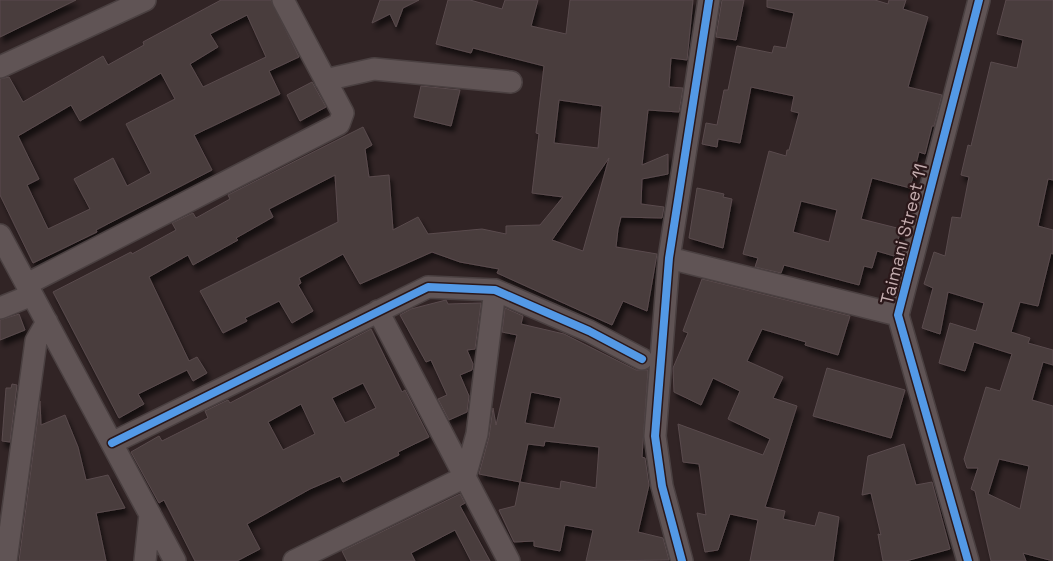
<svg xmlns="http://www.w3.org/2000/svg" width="1053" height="561" font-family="'Space Grotesk',sans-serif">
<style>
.building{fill:#483c3d;stroke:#5a4b4d;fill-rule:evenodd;filter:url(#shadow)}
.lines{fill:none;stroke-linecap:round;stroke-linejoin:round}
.minor-casing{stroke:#4a4041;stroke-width:24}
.minor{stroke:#605455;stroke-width:21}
.cycleway-casing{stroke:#2b181a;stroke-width:11}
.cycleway{stroke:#5399e6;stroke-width:8}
.labels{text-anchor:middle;stroke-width:4.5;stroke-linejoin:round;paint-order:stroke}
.street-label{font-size:18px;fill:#c4acae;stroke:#2b181a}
</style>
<defs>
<filter id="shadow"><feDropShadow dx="3" dy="5.5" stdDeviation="2.5" flood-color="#0009"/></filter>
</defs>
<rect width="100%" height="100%" fill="#312425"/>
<path class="building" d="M 0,0 L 76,0 L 0,37 Z
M 221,0 L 271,0 L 299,57 L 269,71 L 280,94 L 194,135 L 212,170 L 96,230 L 97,232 L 33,263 L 0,195 L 0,79 L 9,77 L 23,102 L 103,56 L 108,65 L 144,45 L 143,42 ZM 247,15 L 266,57 L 203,87 L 190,64 L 218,47 L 210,34 ZM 161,73 L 175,99 L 126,124 L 151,173 L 127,186 L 113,158 L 74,179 L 90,209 L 48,229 L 27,185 L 39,179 L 18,136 L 71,105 L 80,121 Z
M 380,0 L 419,0 L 403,8 L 396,27 L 390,14 L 372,23 Z
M 448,0 L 470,0 L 502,9 L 505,0 L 538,0 L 531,26 L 566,34 L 570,0 L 693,0 L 687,60 L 671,58 L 669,87 L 683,88 L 679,112 L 648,110 L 642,165 L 668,154 L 668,174 L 642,179 L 641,204 L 664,207 L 662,218 L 621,217 L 618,229 L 616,247 L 657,254 L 647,311 L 623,301 L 612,325 L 497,273 L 499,269 L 460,262 L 432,252 L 360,284 L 343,254 L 299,278 L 301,283 L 298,285 L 313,311 L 292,323 L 279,301 L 245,318 L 247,321 L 223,333 L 200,291 L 338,222 L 335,175 L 269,209 L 273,217 L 236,238 L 238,240 L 193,265 L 188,255 L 149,277 L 189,361 L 197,357 L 207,373 L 193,381 L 187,370 L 138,394 L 144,404 L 119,418 L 53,292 L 131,252 L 132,254 L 176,230 L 172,223 L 193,213 L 196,218 L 230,199 L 228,195 L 363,127 L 372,145 L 365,149 L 369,177 L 389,175 L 393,230 L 418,217 L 428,234 L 482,229 L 506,234 L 506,226 L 540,225 L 563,197 L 532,193 L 539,134 L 536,133 L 544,66 L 473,48 L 471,53 L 436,44 ZM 559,100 L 602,106 L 598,148 L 554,143 ZM 609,158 L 583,251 L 552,240 Z
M 722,0 L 744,0 L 736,40 L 716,37 Z
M 767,0 L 875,0 L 888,4 L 889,0 L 906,0 L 903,9 L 928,17 L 908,87 L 942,95 L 934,126 L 932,126 L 925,154 L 919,152 L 910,188 L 872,178 L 861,219 L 901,229 L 894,256 L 877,251 L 872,268 L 864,266 L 859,285 L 784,265 L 781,273 L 755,267 L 758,258 L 743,254 L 769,151 L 786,156 L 787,150 L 789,150 L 799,113 L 791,111 L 794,96 L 751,87 L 740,143 L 718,139 L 717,147 L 702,144 L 706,123 L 717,125 L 724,90 L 728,90 L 737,46 L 772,53 L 774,46 L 786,48 L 794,13 L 767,7 ZM 801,201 L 837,210 L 829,242 L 793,232 Z
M 1006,0 L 1053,0 L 1053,180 L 1048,179 L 1038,226 L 1053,230 L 1053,254 L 1051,253 L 1038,306 L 1020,302 L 1011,332 L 1030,338 L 1028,343 L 1053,350 L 1053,365 L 1043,362 L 1032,400 L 1053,406 L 1053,561 L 1023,553 L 1026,561 L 991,561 L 975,491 L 971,489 L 978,468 L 967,468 L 964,459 L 986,387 L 1000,391 L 1012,354 L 974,342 L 965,371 L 939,363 L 950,323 L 976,331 L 984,303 L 948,292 L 940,334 L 922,328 L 933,288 L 924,284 L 934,252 L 945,256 L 952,217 L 961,218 L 969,177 L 961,175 L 968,145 L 971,146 L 991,62 L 1017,68 L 1023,40 L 997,34 ZM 999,459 L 1029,466 L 1020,509 L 988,494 Z
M 312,82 L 326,107 L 300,121 L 287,95 Z
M 421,86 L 460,90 L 451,126 L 414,117 Z
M 697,188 L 724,194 L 723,197 L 732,199 L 723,248 L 689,238 Z
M 702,279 L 850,316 L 838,355 L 805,345 L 806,342 L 762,329 L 747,361 L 783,377 L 773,398 L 797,406 L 765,507 L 785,511 L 783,519 L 815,526 L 819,512 L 839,517 L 833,561 L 750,561 L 758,520 L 730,514 L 718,550 L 705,552 L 697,513 L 706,515 L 699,464 L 683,462 L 678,424 L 763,455 L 770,439 L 728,419 L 740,391 L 713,378 L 701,405 L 674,392 L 673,368 L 688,333 L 683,331 Z
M 446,300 L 448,304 L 481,303 L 475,349 L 467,350 L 473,364 L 472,370 L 460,375 L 469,396 L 467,412 L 449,420 L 438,399 L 447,395 L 431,360 L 426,362 L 400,315 L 411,309 Z
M 505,308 L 523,316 L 521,324 L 564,334 L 636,370 L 648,370 L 642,457 L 645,458 L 649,485 L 638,532 L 663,538 L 669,560 L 586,561 L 593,530 L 565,525 L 560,551 L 534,546 L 534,541 L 514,542 L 499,510 L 515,506 L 520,482 L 560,489 L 561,481 L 596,488 L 599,447 L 545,441 L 544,446 L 528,444 L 520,482 L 479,474 L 489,437 L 493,408 L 496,425 L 517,335 L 502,332 ZM 531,392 L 561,398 L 554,428 L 525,423 Z
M 19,314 L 25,330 L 0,340 L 0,320 Z
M 371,329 L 402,392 L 405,390 L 429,437 L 398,452 L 399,455 L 343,482 L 340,476 L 310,489 L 247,524 L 260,549 L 237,561 L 195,561 L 164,500 L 159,503 L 131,452 L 159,436 L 162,441 L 208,418 L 205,411 L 228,400 L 230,403 ZM 363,383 L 376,408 L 345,423 L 332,398 ZM 301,404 L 315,434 L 283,450 L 268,422 Z
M 827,368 L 905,390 L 891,438 L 813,416 Z
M 12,384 L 17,385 L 10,442 L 2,441 L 6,388 L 11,388 Z
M 40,401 L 41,425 L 65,415 L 78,447 L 86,480 L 108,475 L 125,508 L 96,513 L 106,561 L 19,561 Z
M 904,444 L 916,485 L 932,482 L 950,549 L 906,561 L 883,561 L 878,534 L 881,535 L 871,493 L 862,495 L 868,456 Z
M 460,494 L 465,503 L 460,506 L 490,561 L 471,561 L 455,530 L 411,553 L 415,561 L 347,561 L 342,551 Z"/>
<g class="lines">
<g class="minor-casing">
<path id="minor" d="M 0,67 L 145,0
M 325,80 L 374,69 L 511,82
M 0,235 L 175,561
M 669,258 L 898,315
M 27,284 L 339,124 L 343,113 L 283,0
M 0,308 L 32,295
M 378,311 L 509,561
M 112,443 L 428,287 L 495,290 L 589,331 L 642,359
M 6,561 L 36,341 L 47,322
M 145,561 L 150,514
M 294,561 L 465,477 L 477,434 L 495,290
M 682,561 L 662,486 L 655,436 L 669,258 L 709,0
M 968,561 L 898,315 L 979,0"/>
</g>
<use href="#minor" class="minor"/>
<g class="cycleway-casing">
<path id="cycleway" d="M 112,443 L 428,287 L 495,290 L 589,331 L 642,359
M 682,561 L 662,486 L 655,436 L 669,258 L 709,0
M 968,561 L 898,315 L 979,0"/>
</g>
<use href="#cycleway" class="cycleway"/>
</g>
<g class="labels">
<g class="street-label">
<text transform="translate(904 234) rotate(-76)" y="6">Taimani Street 11</text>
</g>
</g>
</svg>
